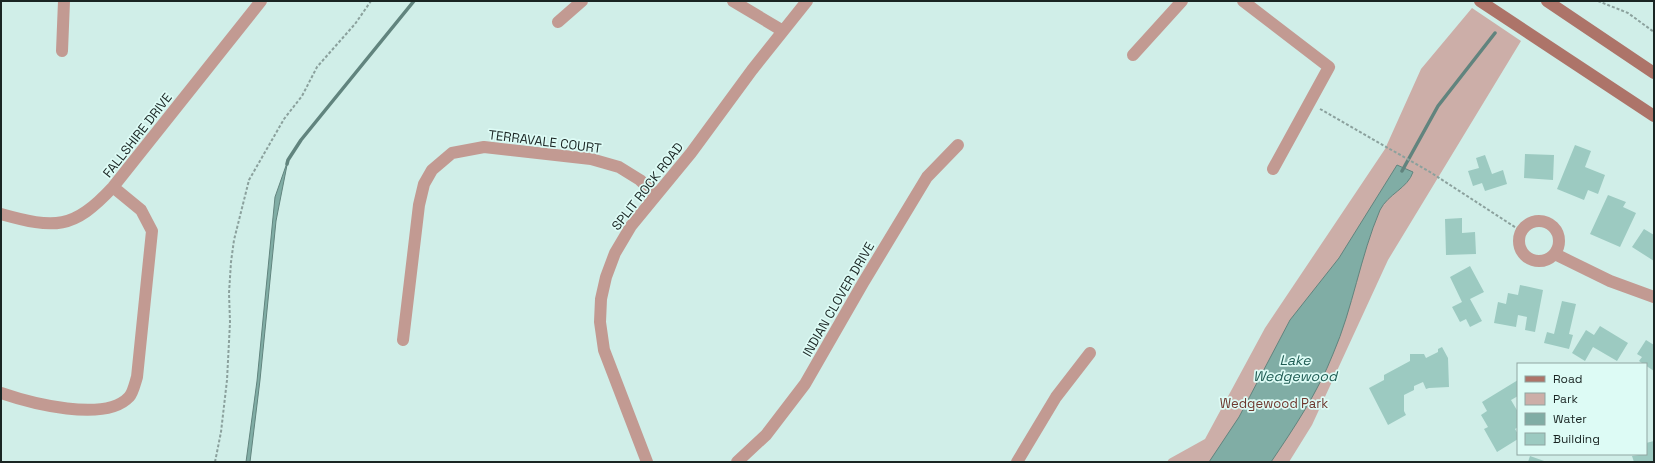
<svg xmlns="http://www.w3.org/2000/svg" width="1655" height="463" font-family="'Space Grotesk',sans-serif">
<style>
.green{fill:#ccaea8}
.water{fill:#80ada5;stroke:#61847e}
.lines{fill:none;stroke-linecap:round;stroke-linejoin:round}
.stream{stroke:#61847e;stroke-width:3.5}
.building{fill:#9ccac1}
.path{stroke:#8ba19d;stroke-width:2;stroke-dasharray:3 2;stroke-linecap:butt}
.minor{stroke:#c29a92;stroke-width:12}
.secondary{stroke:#ad7469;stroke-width:12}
.labels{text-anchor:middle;stroke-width:3.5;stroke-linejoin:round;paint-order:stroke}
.street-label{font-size:13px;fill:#1a2523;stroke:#ddfbf5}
.park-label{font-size:13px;fill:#6e382e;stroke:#ddfbf5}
.water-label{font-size:14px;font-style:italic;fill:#1f5c53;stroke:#ddfbf5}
</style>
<rect width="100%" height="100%" fill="#d0eee8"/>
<path class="green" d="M 1472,8 L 1521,41 L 1388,260 L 1312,425 L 1289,462 L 1167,462 L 1169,459 L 1205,439 L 1265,328 L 1385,149 L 1421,69 Z"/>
<path class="water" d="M 288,160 L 276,221 L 260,380 L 250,462 L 246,462 L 257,381 L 275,197 Z
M 1397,165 L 1413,172 C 1408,188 1388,194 1380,210 C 1360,257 1353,308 1333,354 C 1318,392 1294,428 1271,462 L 1209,462 L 1239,417 L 1290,320 L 1339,258 Z"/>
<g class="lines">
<path class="stream" d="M 287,164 L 288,160 L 301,140 L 414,1
M 1402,171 L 1438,106 L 1495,33"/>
</g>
<path class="building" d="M 1575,145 L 1591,151 L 1585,167 L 1605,175 L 1598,194 L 1588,190 L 1584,200 L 1557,189 Z
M 1525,154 L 1554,155 L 1553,180 L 1524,178 Z
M 1485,155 L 1492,174 L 1503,170 L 1507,184 L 1485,191 L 1482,183 L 1473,186 L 1468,171 L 1479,168 L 1476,158 Z
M 1608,195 L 1626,202 L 1623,207 L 1636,213 L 1620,247 L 1590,234 Z
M 1462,218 L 1462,233 L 1475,232 L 1476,254 L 1446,255 L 1445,219 Z
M 1644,229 L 1654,235 L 1654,261 L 1632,247 Z
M 1470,266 L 1484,292 L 1470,299 L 1482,321 L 1470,327 L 1466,319 L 1460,322 L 1452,307 L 1462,302 L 1450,277 Z
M 1520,285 L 1543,290 L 1535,332 L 1525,330 L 1527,317 L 1518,315 L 1516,327 L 1494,323 L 1498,302 L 1506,304 L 1508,293 L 1518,295 Z
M 1562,301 L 1576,304 L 1569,334 L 1573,335 L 1569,349 L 1544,343 L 1547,332 L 1554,334 Z
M 1600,326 L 1628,343 L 1617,361 L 1593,347 L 1585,361 L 1572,353 L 1586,330 L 1594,335 Z
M 1646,340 L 1654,345 L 1654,371 L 1639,361 L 1642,357 L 1637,354 Z
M 1442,347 L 1448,358 L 1449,387 L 1429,388 L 1426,389 L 1423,382 L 1414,386 L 1414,390 L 1404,395 L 1404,411 L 1406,415 L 1388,425 L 1369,388 L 1384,380 L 1384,375 L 1410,361 L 1410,354 L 1424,354 L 1426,358 L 1438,352 L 1438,349 Z
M 1518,380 L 1518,396 L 1511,400 L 1518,412 L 1518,427 L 1515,429 L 1518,434 L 1518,439 L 1497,452 L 1484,429 L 1488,427 L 1481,415 L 1487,411 L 1482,402 Z
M 1654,441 L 1654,462 L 1634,462 L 1632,456 L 1646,454 L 1646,443 Z
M 1530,456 L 1547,462 L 1528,462 Z"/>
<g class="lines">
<path class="path" d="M 1598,1 L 1628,13 L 1654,32
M 1320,109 L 1430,172 L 1521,231
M 215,462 L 221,432 L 227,380 L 230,322 L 229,293 L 231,262 L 234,240 L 249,180 L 284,119 L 302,96 L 317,67 L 355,24 L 371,1"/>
<path class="minor" d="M 733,1 L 783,31
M 1243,1 L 1329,67 L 1273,169
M 558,22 L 582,1
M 62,51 L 64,1
M 1133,55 L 1182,1
M 1,214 C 55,229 73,230 113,187 L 261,1
M1519 241a20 20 0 1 1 40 0a20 20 0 1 1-40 0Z
M 1555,254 L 1610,281 L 1654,297
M 403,340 L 419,205 L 424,184 L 432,170 L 452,153 L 484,147 L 591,159 L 619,167 L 640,180 L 656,195
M 1,393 C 30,403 105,423 129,397 C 133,393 135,383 137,377 L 152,231 L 141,210 L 113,187
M 647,462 L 604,350 L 600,322 L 601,299 L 606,277 L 615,253 L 631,226 L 691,153 L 752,70 L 807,1
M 737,462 L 766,435 L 805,384 L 863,283 L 927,177 L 958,145
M 1017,462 L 1056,397 L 1090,353"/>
<path class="secondary" d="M 1480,1 L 1654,116
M 1547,1 L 1654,73"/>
</g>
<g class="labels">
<g class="street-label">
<text transform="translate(137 135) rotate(-52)" y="5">FALLSHIRE DRIVE</text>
<text transform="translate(545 141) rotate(7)" y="5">TERRAVALE COURT</text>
<text transform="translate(647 186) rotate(-52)" y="5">SPLIT ROCK ROAD</text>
<text transform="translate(838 299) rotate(-60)" y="5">INDIAN CLOVER DRIVE</text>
</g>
<g class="park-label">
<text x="1274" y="408">Wedgewood Park</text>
</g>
<g class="water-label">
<text x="1295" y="365">Lake<tspan x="1295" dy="16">Wedgewood</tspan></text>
</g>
</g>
<rect width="1655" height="463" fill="none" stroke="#1a2523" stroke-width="4"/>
<rect x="1517" y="363" width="130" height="92" fill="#ddfbf5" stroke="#8fa5a1"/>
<rect x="1525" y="376" width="20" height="6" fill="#ad7469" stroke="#8fa5a1"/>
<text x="1553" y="383" font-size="12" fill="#1a2523">Road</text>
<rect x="1525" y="393" width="20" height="12" fill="#ccaea8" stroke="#8fa5a1"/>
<text x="1553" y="403" font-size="12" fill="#1a2523">Park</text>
<rect x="1525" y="413" width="20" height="12" fill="#80ada5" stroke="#8fa5a1"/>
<text x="1553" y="423" font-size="12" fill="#1a2523">Water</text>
<rect x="1525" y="433" width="20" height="12" fill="#9ccac1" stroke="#8fa5a1"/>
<text x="1553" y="443" font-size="12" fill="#1a2523">Building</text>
</svg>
